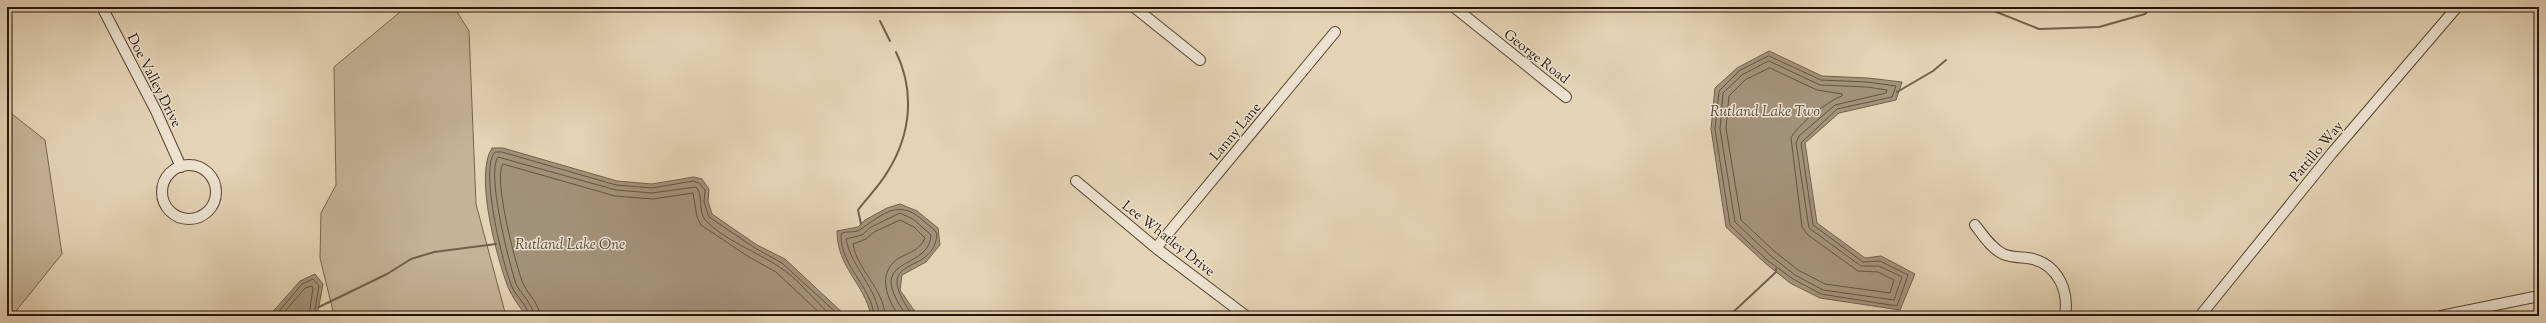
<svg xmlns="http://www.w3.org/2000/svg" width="2546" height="323" font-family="'Sorts Mill Goudy',serif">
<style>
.green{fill:#c4b398;stroke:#74644e}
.water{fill:#a3927a;stroke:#71604b}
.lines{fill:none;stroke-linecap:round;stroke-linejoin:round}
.shore{stroke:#645440;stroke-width:1}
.stream{stroke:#71604b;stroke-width:2}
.minor-casing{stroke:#554431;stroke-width:12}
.minor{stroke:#ede2d0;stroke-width:10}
.labels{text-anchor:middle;stroke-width:3;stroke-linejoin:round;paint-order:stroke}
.street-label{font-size:14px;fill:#251505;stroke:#ede2d0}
.water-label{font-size:15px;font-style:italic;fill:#574734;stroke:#ede2d0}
</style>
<rect width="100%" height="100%" fill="#e4d3b6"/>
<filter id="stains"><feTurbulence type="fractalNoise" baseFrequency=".005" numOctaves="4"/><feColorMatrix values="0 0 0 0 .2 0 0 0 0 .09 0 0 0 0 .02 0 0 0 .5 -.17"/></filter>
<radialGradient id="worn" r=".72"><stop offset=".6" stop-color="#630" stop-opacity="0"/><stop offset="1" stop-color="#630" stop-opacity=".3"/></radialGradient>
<path class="green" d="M 406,7 L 454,7 L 469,31 L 476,204 L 506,316 L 330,316 L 333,311 L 320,258 L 321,213 L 336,185 L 334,67 Z
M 7,110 L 45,140 L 62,254 L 12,316 L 7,316 Z"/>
<path class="water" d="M 1769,51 L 1822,76 L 1868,78 L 1902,82 L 1896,100 L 1839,113 L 1805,143 L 1817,223 L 1865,258 L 1881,256 L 1915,274 L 1900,310 L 1820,298 L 1790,283 L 1765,263 L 1726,227 L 1711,129 L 1715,88 L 1737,68 Z
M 492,148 L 503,148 L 617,181 L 652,184 L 694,177 L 702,179 L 709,189 L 708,201 L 712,214 L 757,245 L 785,259 L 846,316 L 526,316 C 520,307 512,297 508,287 C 497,258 474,175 492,148 Z
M 900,204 L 917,211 L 938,228 L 940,245 L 926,262 L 902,275 L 900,290 L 918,316 L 871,316 C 865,284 837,268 837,231 L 858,227 L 865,220 L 887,208 Z
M 315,274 L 323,284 L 317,316 L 269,316 L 300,281 Z"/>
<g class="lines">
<path class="shore" d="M 1769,56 L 1821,80 L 1867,82 L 1896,86 L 1892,97 L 1837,109 L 1801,143 L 1813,225 L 1863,262 L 1880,261 L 1908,275 L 1897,306 L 1821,294 L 1793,279 L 1767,260 L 1730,225 L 1715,129 L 1719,91 L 1739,71 Z
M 1769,61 L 1820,85 L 1867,87 L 1887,90 L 1886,93 L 1835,105 L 1799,136 L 1796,143 L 1809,228 L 1861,266 L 1879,266 L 1902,277 L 1894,300 L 1823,290 L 1795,275 L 1771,256 L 1735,222 L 1720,129 L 1723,93 L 1742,75 Z
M 1770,68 L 1817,90 L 1842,94 L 1842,96 C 1829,100 1796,126 1791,138 L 1802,227 L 1808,235 L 1858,271 L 1878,272 L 1894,280 L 1890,293 L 1825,284 L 1798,270 L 1774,251 L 1741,220 L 1726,128 L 1729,96 L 1745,80 Z
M 275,316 L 302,284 L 313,279 L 319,286 L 314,316
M 281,316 L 305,288 L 312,286 L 313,288 L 309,316
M 529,316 C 528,306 516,296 512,287 C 503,266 479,167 495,152 L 502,152 L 616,185 L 652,188 L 693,181 L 699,183 L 705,190 L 704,202 L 709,217 L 755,248 L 782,263 L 840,316
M 534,316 C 533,304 521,294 516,284 C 509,263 486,173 498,157 L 616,190 L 652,193 L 696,187 C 704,195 697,211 706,221 C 726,241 755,251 778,266 C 798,278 814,301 832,316
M 540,316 C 539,302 526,293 522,281 C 515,262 493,178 503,164 L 615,196 L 653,199 L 693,193 L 697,217 L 701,225 L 749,257 L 776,272 L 823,316
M 874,316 C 872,287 840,266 841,234 C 846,230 855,234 861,229 C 886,212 900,198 926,223 C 930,227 935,229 937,234 C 934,279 867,251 913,316
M 879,316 C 878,289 851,267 846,239 L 862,235 L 871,227 L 900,213 L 913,219 L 931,235 C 929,273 861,253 907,316
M 885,316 C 884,289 857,270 853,244 L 866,239 L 874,232 L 900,220 L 914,227 L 925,238 C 920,250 910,252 899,258 C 876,273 887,299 899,316"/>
<path class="stream" d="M 872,7 L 874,10
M 1991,7 L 1989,9 L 2039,29 L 2099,27 L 2145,14 L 2151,7
M 880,21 L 890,41
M 1897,92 L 1933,71 L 1946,60
M 861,224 L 858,210 C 868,197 880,185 888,171 C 911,134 915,91 896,52
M 319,307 L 387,274 L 411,259 L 434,252 L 496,244
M 1729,316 L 1776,272 L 1776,269"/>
<g class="minor-casing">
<path id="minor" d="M 102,7 L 156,111 L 181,167
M 1134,7 L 1200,60
M 1454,7 L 1566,97
M162 192a27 27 0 1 1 54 0a27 27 0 1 1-54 0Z
M 1076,181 L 1156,248 L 1246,316
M 1975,225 C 1983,235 1991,248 2003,254 C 2012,258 2023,257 2033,259 C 2059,266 2069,292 2065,316
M 1156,248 L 1335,32
M 2200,316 L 2332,153 L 2457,7
M 2441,316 L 2539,296"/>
</g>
<use href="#minor" class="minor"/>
</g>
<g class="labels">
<g class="street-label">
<text transform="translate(1537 56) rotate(38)" y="5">George Road</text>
<text transform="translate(155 80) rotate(63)" y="5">Doe Valley Drive</text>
<text transform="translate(1235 131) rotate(-50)" y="5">Lanny Lane</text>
<text transform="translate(2316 151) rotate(-50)" y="5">Pattillo Way</text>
<text transform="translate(1169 238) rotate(38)" y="5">Lee Whatley Drive</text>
</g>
<g class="water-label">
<text x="1765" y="116">Rutland Lake Two</text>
<text x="570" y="249">Rutland Lake One</text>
</g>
</g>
<rect width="2546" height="323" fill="none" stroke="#e4d3b6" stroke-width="24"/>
<rect x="8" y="8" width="2530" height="307" fill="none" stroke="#251505" stroke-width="2"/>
<rect x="12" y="12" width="2522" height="299" fill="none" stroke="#251505"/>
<rect width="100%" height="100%" filter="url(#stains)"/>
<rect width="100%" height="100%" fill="url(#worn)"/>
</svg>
